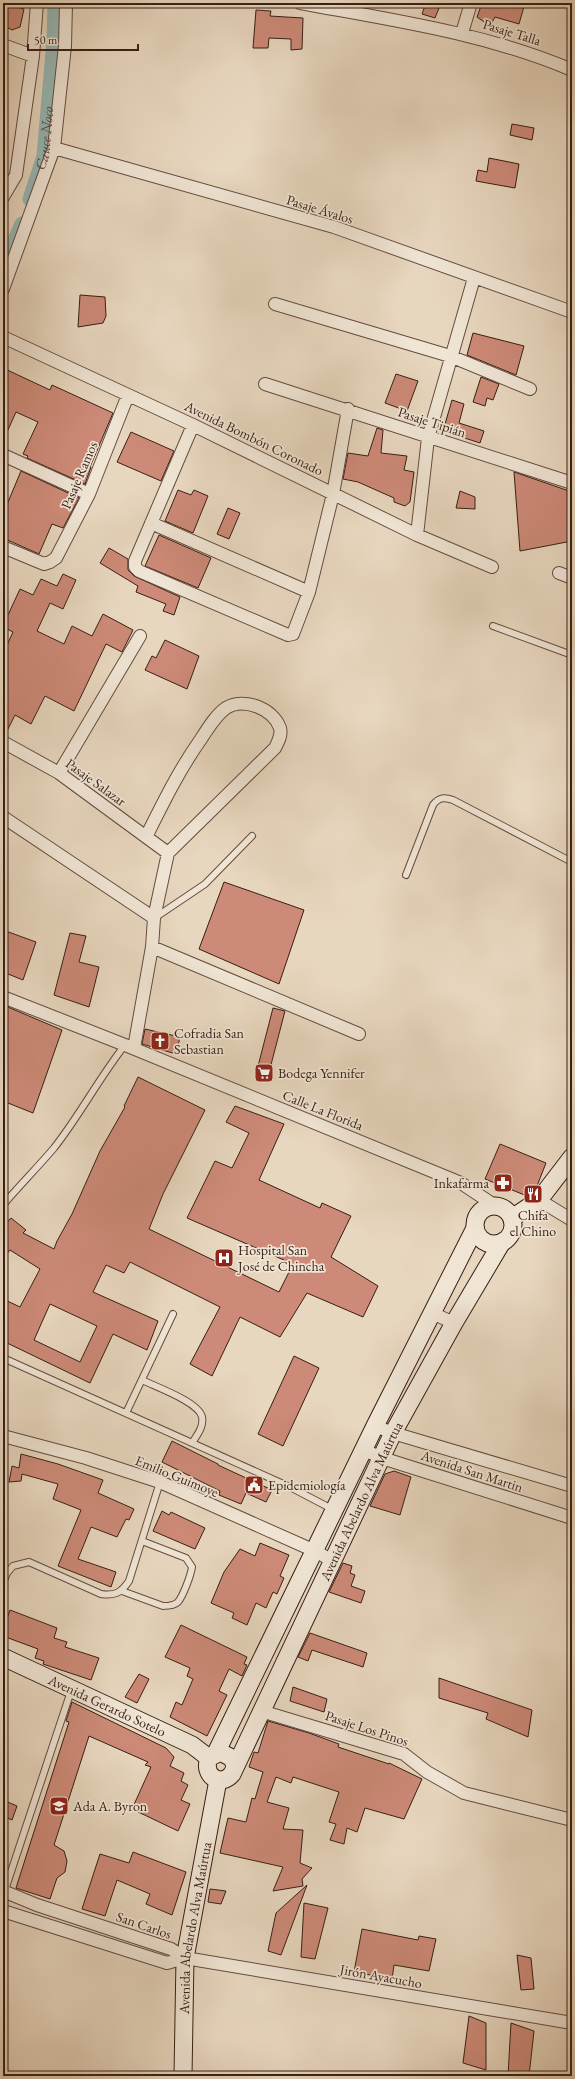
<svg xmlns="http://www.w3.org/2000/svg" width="575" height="2079" font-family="'EB Garamond',serif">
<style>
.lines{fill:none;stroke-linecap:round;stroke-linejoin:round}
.canal{stroke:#97b9b6;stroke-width:15}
.building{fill:#cd8a78;stroke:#371e14;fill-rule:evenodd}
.lane-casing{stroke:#634c3f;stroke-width:8}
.street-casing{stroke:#634c3f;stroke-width:14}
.secondary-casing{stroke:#371e14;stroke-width:19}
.lane{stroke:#f0e5d5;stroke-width:6}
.street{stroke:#f0e5d5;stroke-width:12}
.secondary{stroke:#f0e5d5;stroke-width:17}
.labels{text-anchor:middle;stroke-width:3.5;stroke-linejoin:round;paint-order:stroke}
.street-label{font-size:14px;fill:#371e14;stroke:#f0e5d5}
.poi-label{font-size:14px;fill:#371e14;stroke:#f0e5d5;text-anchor:start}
.water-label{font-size:15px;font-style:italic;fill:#544c45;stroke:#f0e5d5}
</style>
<rect width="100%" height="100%" fill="#e8d7bf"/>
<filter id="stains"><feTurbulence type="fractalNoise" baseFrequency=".005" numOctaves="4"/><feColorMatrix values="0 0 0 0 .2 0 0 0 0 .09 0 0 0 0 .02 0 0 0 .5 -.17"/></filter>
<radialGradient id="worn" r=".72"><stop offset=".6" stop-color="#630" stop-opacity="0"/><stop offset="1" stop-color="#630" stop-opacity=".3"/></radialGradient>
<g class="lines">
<g class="canal">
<path id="s1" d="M 30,199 L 44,156 L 54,41 L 55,3"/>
<path d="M 3,267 L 22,224"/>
</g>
</g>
<path class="building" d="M 3,3 L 24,9 L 20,27 L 12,30 L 3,25 Z
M 426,3 L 441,3 L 435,18 L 422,14 Z
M 482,3 L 525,3 L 519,24 L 495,17 L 490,26 L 477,17 Z
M 256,10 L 271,11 L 270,16 L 303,18 L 302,49 L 291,50 L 291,39 L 269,38 L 268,48 L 253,48 Z
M 512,124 L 534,128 L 532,140 L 510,135 Z
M 489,158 L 519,164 L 515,188 L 476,181 L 478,170 L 487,172 Z
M 80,295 L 105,297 L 106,316 L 103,323 L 78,327 Z
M 473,333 L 524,346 L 516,375 L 467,355 Z
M 3,368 L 50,390 L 52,385 L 113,413 L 90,467 L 91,467 L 85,484 L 27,458 L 28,456 L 23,454 L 38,422 L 16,412 L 3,441 Z
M 396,374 L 418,381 L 407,411 L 385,403 Z
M 481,377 L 499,384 L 493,400 L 487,398 L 485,406 L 473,402 Z
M 452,400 L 464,404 L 459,423 L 484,431 L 480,443 L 443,431 Z
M 377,428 L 383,430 L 381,453 L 407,456 L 404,470 L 414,472 L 410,502 L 405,506 L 394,502 L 394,498 L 358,482 L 343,479 L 348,453 L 368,456 Z
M 131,432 L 174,451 L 161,481 L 117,462 Z
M 21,471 L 79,498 L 63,528 L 52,524 L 39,554 L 3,538 L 3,514 Z
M 514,472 L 572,492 L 572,541 L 520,551 Z
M 178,490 L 191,495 L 194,490 L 208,496 L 193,533 L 165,521 Z
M 460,491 L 475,497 L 475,509 L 456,508 Z
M 228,508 L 240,513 L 229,539 L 217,534 Z
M 159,535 L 211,558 L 198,588 L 145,566 Z
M 109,548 L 128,559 L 128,570 L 134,576 L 180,597 L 174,615 L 163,611 L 166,604 L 136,592 L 138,586 L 100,563 Z
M 63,574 L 76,580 L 63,609 L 50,603 L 37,631 L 64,644 L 72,626 L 92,636 L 103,614 L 133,630 L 122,652 L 106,644 L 74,711 L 45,696 L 31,724 L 15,715 L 5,735 L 3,735 L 3,654 L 13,632 L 3,627 L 3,613 L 8,615 L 20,589 L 33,595 L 41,579 L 57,586 Z
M 165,640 L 199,656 L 187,689 L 145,670 L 152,656 L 156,658 Z
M 224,882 L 304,910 L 279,984 L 199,949 Z
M 3,930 L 36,942 L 23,980 L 3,972 Z
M 70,933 L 86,936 L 79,962 L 99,967 L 89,1007 L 54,995 Z
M 3,1005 L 62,1030 L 33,1113 L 3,1101 Z
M 273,1008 L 285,1011 L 267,1080 L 256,1074 Z
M 145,1029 L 180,1037 L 176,1054 L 142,1044 Z
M 138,1077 L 205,1110 L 163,1194 L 149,1229 L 279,1292 L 293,1264 L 187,1218 L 215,1161 L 232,1168 L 249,1133 L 226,1122 L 235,1106 L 284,1124 L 259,1180 L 320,1208 L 322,1203 L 351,1216 L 331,1257 L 378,1286 L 363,1317 L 307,1293 L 280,1337 L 240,1317 L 212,1376 L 190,1364 L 220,1307 L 130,1262 L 124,1273 L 106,1265 L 93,1292 L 158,1321 L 147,1350 L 113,1334 L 90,1383 L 3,1341 L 3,1299 L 20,1307 L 40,1269 L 10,1250 L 3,1258 L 3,1227 L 11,1218 L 26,1230 L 23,1233 L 54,1249 L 57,1241 L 72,1214 L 100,1151 L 125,1107 L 124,1106 ZM 50,1304 L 97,1326 L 80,1362 L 34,1340 Z
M 500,1144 L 546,1163 L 537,1186 L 527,1196 L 485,1179 Z
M 294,1356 L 319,1368 L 283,1446 L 258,1434 Z
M 172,1441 L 218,1464 L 218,1465 L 272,1490 L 266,1502 L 246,1493 L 241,1504 L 219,1495 L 220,1491 L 162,1462 Z
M 21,1454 L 58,1464 L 103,1480 L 98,1493 L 134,1509 L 129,1520 L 126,1519 L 117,1537 L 91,1527 L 78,1559 L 116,1572 L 111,1587 L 58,1566 L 81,1510 L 53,1499 L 58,1484 L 22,1474 L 21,1481 L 9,1482 L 12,1466 L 19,1468 Z
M 394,1471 L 411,1477 L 400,1515 L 370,1506 L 385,1474 Z
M 162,1511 L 169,1515 L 171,1512 L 205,1528 L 195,1549 L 153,1531 Z
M 260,1543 L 289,1555 L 280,1576 L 284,1578 L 277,1594 L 273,1592 L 266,1608 L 256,1603 L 247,1625 L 232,1618 L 234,1613 L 211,1603 L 224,1572 L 240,1549 L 255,1556 Z
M 343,1563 L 352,1566 L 350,1573 L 355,1575 L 351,1586 L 365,1591 L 361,1603 L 329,1592 Z
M 10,1610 L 57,1628 L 54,1638 L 67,1642 L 65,1647 L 99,1658 L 91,1680 L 43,1664 L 44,1661 L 35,1658 L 38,1649 L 3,1636 L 3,1630 Z
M 181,1625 L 247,1657 L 244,1664 L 247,1665 L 242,1676 L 229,1669 L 219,1691 L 227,1695 L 207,1736 L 170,1717 L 176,1702 L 182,1705 L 193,1679 L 187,1676 L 190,1668 L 165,1657 Z
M 310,1633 L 367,1653 L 363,1667 L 312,1650 L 308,1661 L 298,1657 Z
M 139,1674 L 149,1679 L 137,1703 L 125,1697 Z
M 439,1678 L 532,1710 L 528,1737 L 486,1719 L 488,1713 L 439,1698 Z
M 293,1687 L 327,1699 L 324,1712 L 290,1701 Z
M 72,1702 L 166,1748 L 174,1757 L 170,1766 L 184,1773 L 181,1781 L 188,1785 L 181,1800 L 190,1804 L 178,1831 L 132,1809 L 151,1767 L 145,1765 L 148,1762 L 89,1736 L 54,1845 L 64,1851 L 67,1861 L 65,1872 L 57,1878 L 50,1899 L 16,1888 L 69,1722 L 66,1721 Z
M 268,1721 L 309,1733 L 339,1744 L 338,1747 L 389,1764 L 389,1763 L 422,1779 L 404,1819 L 365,1808 L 357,1832 L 347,1828 L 344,1844 L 330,1840 L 336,1824 L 329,1822 L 339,1792 L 293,1777 L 291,1783 L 276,1777 L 267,1802 L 289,1808 L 283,1829 L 303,1830 L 300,1863 L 312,1868 L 302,1879 L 303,1886 L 273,1891 L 283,1867 L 220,1853 L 228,1818 L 246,1822 L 252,1798 L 255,1799 L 263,1772 L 249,1767 L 254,1752 L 258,1753 Z
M 3,1800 L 17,1806 L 12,1820 L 3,1816 Z
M 133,1852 L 186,1872 L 172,1915 L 146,1904 L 150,1894 L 117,1880 L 105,1916 L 82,1909 L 100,1854 L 129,1863 Z
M 307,1885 L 281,1955 L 268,1951 L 276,1913 Z
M 210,1889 L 226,1891 L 221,1904 L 208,1902 Z
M 304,1903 L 328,1908 L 315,1959 L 301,1957 Z
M 362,1929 L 418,1940 L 419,1936 L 436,1939 L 429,1971 L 394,1965 L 392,1979 L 354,1972 Z
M 517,1955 L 531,1958 L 534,1989 L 521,1990 Z
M 469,2016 L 486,2023 L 486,2070 L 463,2063 Z
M 511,2023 L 534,2031 L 529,2076 L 508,2076 Z"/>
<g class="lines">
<g class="lane-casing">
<path id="lane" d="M 493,626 L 572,655
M 406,875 L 433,805 C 439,797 445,797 453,800 L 572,862
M 156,917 L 205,884 L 252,836
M 3,1205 C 19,1186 37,1168 54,1148 C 80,1115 99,1078 125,1045
M 3,1358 L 290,1487 L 334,1510
M 142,1380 C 156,1387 199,1402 202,1417 C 204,1427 197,1435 192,1443
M 126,1413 L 173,1314
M 3,1583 L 7,1573 L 13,1566 L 29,1562 L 101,1594 C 115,1596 121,1593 129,1581 L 160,1482
M 122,1591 L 163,1606 C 168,1606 174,1606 178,1602 C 183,1596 191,1575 192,1567 L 186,1558 L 142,1541
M 4,1893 L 71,1691"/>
</g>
<g class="street-casing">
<path id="street" d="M 300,3 C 392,20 485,33 572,70
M 462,33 L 471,3
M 3,45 L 33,56
M 54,148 L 334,227 L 572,312
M 3,197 L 16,175 L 33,56 L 37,3
M 3,289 L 54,148 L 65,46 L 66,3
M 275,304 L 450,356 L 530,389
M 3,337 L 193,425 L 417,535 L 492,567
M 265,384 L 572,483
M 193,425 L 135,561 L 135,567 L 139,571 L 288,635 L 293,634 L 309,592 L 333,494 L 348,409
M 3,455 L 89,494
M 151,523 L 309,592
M 417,535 L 428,438 L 474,278
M 3,547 L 44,564 L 50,562 L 56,558 L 89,494 L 128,395
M 559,573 L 572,578
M 3,742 L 59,773 L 168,853
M 59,773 L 140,636
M 3,817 L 154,918
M 152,947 L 359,1034
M 3,997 L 125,1045 L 461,1183 L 494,1205
M 134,1048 L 152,947 L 154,918 L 168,853 L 275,748 C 278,742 282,735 280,728 C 273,708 243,697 226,708 C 216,715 208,728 201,739 C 179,770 163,803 146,837
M 539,1200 L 572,1220
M 432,1313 L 454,1323
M 375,1426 L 393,1433 L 572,1486
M 3,1436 L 86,1458 L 160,1482 L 315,1551 L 333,1561
M 364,1450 L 382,1458 L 572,1518
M 261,1711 L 404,1754 L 427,1772 L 464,1793 L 572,1820
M 3,1891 L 37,1905 L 171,1949 L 185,1958 L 572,2023
M 3,1911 L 167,1963 L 185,1958"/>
</g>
<g class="secondary-casing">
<g id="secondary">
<circle cx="494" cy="1225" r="19"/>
<path d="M 512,1218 L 539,1200 L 572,1157"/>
<path id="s2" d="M 3,1657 L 192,1745 L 209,1758"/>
<path d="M 216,1753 L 375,1426 L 475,1228"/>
<path id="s3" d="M 235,1766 L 232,1758 L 220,1752 L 209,1758 C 202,1775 220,1788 232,1774 L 393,1433 L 454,1323 L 502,1242"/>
<path id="s4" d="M 183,2076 L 185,1958 L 218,1780"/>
</g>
</g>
<use href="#lane" class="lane"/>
<use href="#street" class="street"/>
<use href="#secondary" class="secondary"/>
</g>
<defs>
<g id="church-square" transform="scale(1)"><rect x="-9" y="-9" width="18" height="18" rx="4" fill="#8f2418" stroke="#f0e5d5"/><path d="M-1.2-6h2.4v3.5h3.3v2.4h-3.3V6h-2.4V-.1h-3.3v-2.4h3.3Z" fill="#fff"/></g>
<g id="supermarket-square" transform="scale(1)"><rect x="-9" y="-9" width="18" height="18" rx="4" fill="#8f2418" stroke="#f0e5d5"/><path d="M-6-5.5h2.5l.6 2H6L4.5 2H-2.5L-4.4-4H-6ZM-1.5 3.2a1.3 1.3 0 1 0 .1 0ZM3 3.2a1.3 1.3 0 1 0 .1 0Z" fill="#fff"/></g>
<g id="pharmacy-square" transform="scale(1)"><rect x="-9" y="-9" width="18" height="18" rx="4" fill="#8f2418" stroke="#f0e5d5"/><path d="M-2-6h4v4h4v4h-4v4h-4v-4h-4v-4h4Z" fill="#fff"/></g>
<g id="restaurant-square" transform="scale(1)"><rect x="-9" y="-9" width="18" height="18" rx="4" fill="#8f2418" stroke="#f0e5d5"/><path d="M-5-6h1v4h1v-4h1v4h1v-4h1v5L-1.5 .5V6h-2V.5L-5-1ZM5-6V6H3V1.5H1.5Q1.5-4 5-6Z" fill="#fff"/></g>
<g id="hospital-square" transform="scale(1)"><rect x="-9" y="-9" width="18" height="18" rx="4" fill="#8f2418" stroke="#f0e5d5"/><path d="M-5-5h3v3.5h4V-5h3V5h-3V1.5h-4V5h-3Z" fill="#fff"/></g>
<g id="civic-square" transform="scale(1)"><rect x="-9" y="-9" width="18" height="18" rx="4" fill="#8f2418" stroke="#f0e5d5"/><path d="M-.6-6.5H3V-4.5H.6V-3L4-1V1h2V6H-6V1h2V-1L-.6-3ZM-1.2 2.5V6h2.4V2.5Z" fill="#fff"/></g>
<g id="school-square" transform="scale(1)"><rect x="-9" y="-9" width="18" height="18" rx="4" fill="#8f2418" stroke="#f0e5d5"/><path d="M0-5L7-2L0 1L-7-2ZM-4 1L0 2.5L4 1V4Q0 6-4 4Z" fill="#fff"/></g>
</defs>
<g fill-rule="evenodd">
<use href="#church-square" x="160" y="1041"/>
<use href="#supermarket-square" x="264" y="1073"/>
<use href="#pharmacy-square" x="503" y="1183"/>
<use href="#restaurant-square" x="533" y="1194"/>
<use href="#hospital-square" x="224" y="1258"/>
<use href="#civic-square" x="254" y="1485"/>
<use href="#school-square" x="59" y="1806"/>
</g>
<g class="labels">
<g class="street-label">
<text transform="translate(512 32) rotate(17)" y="5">Pasaje Talla</text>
<text transform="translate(320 209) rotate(17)" y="5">Pasaje Ávalos</text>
<text transform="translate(432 422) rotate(18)" y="5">Pasaje Tipián</text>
<text transform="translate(254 438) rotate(26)" y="5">Avenida Bombón Coronado</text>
<text transform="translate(79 475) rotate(-67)" y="5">Pasaje Ramos</text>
<text transform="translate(96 782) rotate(36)" y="5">Pasaje Salazar</text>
<text transform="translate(323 1110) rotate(22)" y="5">Calle La Florida</text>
<text transform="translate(472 1471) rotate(18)" y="5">Avenida San Martin</text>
<text transform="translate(177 1476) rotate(22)" y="5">Emilio Guimoye</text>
<text dy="5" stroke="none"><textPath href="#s3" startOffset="379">Avenida Abelardo Alva Maúrtua</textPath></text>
<text dy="5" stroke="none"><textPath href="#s2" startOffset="115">Avenida Gerardo Sotelo</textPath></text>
<text transform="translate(367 1728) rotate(18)" y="5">Pasaje Los Pinos</text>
<text transform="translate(144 1925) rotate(19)" y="5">San Carlos</text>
<text dy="5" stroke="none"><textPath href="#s4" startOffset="149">Avenida Abelardo Alva Maúrtua</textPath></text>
<text transform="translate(381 1976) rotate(10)" y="5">Jirón Ayacucho</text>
</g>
<g class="poi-label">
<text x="174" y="1038">Cofradia San<tspan x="174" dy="16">Sebastian</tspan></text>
<text x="278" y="1078">Bodega Yennifer</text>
<text x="489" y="1188" text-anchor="end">Inkafarma</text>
<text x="533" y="1220" text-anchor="middle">Chifa<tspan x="533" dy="16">el Chino</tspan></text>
<text x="238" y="1255">Hospital San<tspan x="238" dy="16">José de Chincha</tspan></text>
<text x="268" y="1490">Epidemiología</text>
<text x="73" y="1811">Ada A. Byron</text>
</g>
<g class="water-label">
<text dy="5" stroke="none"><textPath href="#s1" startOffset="63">Cauce Noco</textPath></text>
</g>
</g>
<rect width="575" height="2079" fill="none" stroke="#e8d7bf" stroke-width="16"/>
<rect x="4" y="4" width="567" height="2071" fill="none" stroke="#371e14" stroke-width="2"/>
<rect x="8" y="8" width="559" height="2063" fill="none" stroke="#371e14"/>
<path d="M28 44v6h110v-6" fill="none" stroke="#371e14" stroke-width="2"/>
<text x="34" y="44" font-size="12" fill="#371e14" stroke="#f0e5d5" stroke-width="3" paint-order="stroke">50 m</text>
<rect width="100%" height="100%" filter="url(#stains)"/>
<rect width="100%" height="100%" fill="url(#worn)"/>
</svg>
